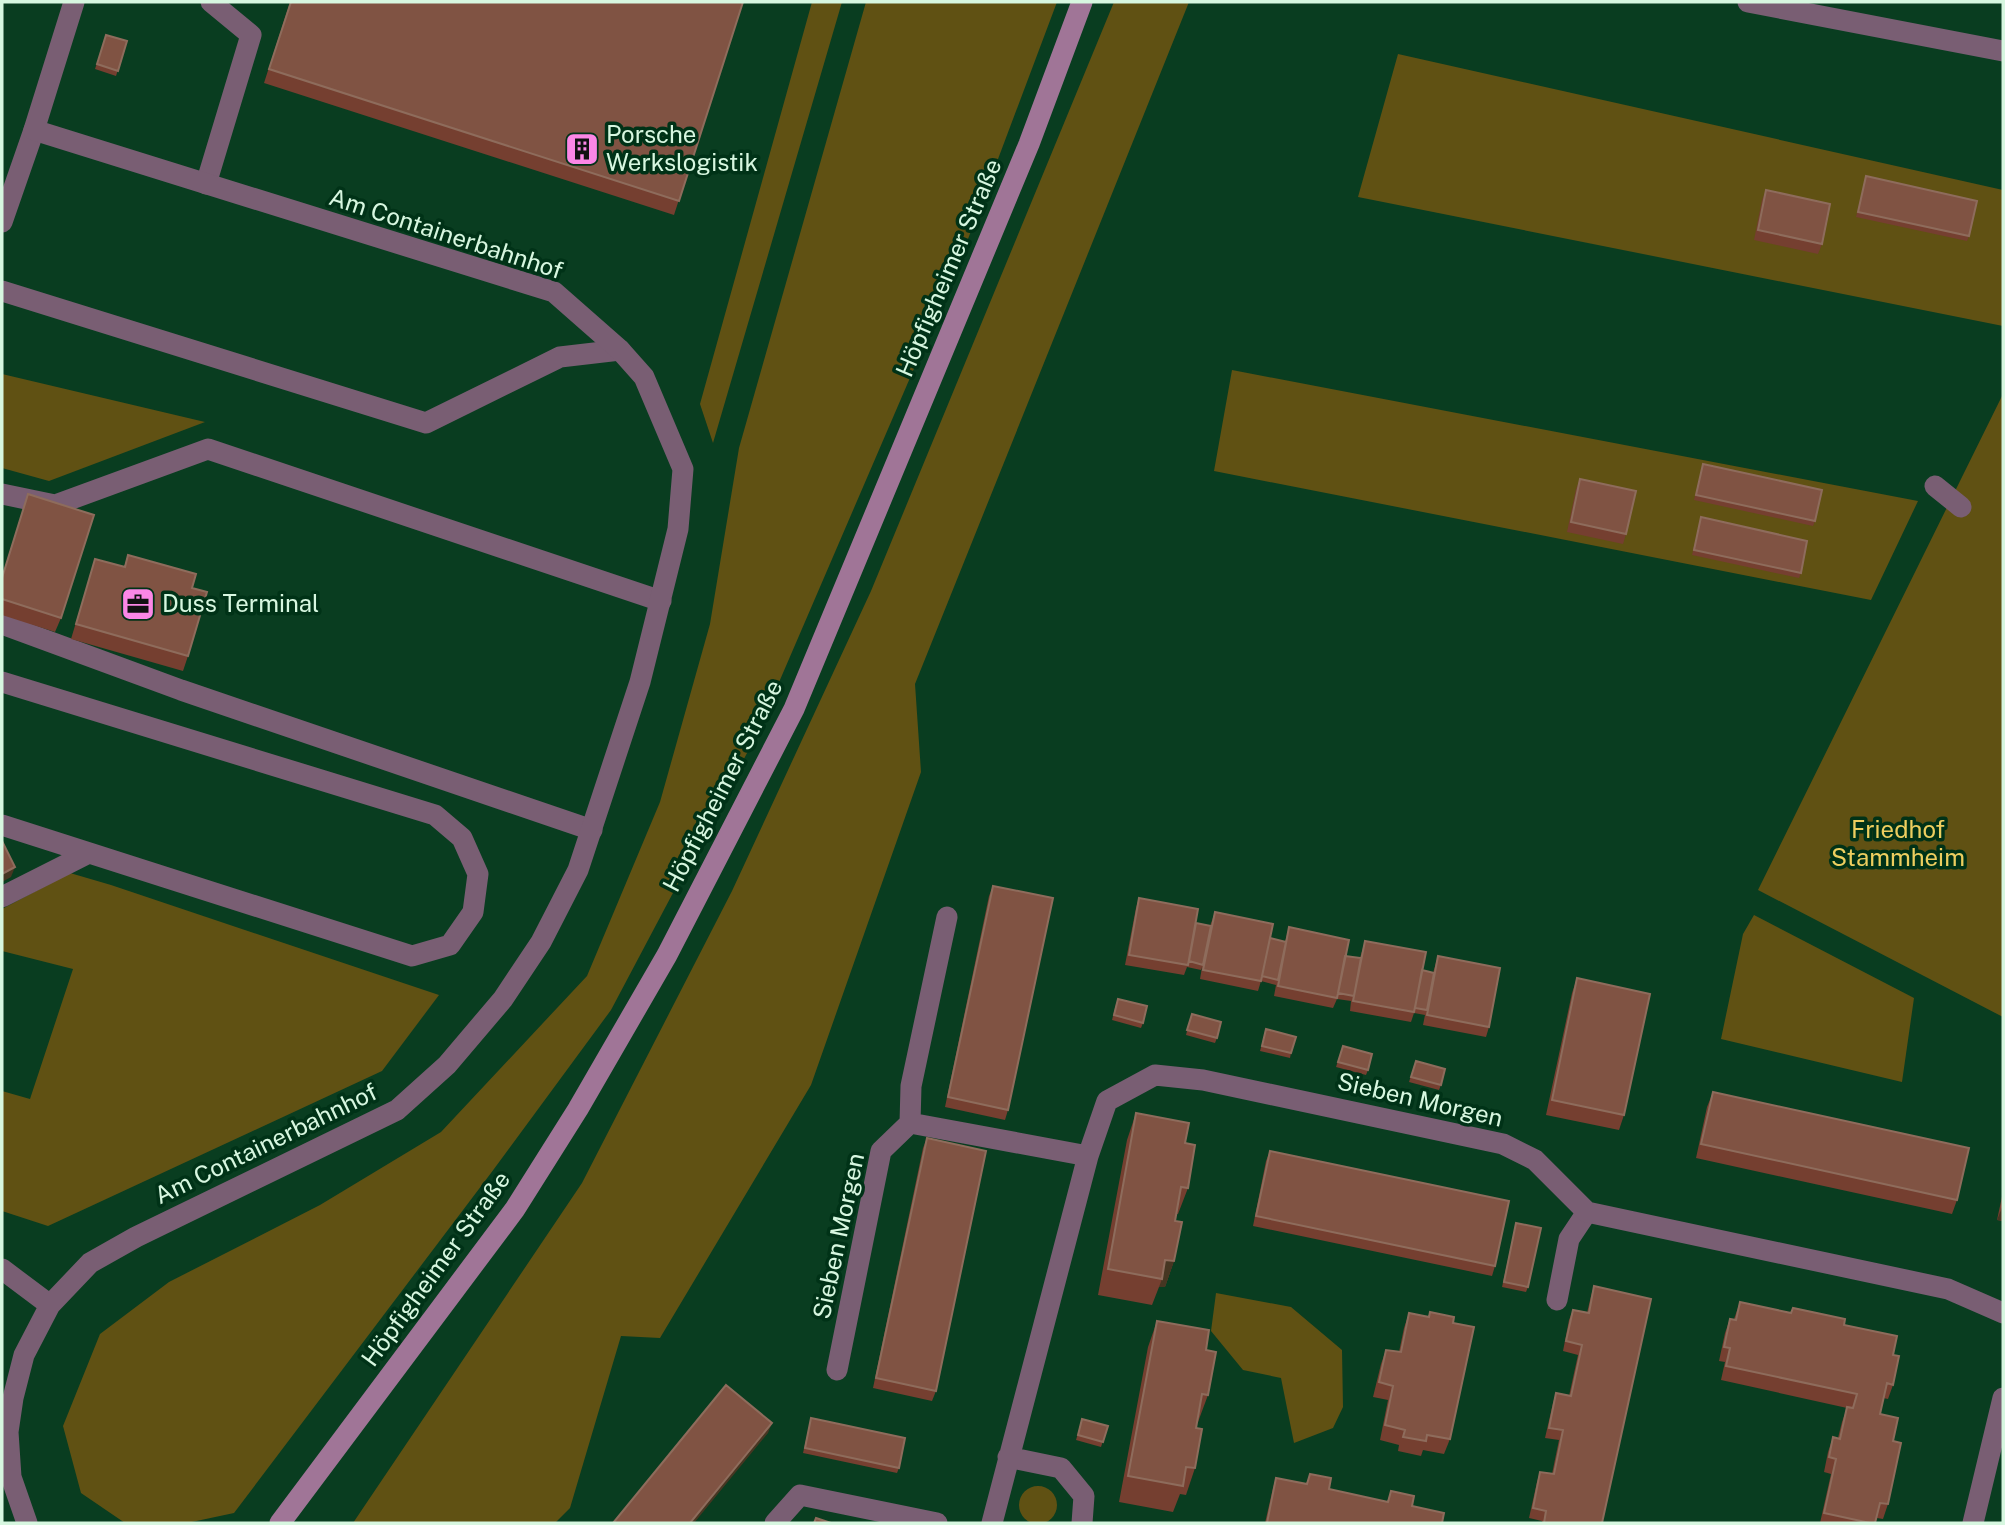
<svg xmlns="http://www.w3.org/2000/svg" width="2005" height="1525" font-family="'Public Sans',sans-serif">
<style>
.green{fill:#605113}
.lines{fill:none;stroke-linecap:round;stroke-linejoin:round}
.lane{stroke:#795e73;stroke-width:21}
.street{stroke:#795e73;stroke-width:21}
.secondary{stroke:#a07597;stroke-width:21}
.wall{fill:#753f30}
.shaded-wall{fill:#463622}
.building{fill:#805343;stroke:#8e6c5c;stroke-width:2}
.labels{text-anchor:middle;stroke-width:7;stroke-linejoin:round;paint-order:stroke}
.poi-label{font-size:24px;fill:#d7f7e0;stroke:#003217;text-anchor:start}
.street-label{font-size:24px;fill:#d7f7e0;stroke:#003217}
.park-label{font-size:24px;fill:#edce5f;stroke:#003217}
</style>
<rect width="100%" height="100%" fill="#093d20"/>
<path class="green" d="M 812,2 L 842,2 L 713,443 L 700,404 Z
M 866,2 L 1057,2 L 956,271 L 755,738 L 611,1010 L 491,1173 L 234,1513 L 187,1523 L 125,1523 L 81,1493 L 63,1426 L 100,1334 L 169,1282 L 320,1205 L 441,1132 L 587,976 L 660,802 L 710,624 L 739,448 Z
M 1114,2 L 1189,2 L 915,684 L 921,772 L 811,1085 L 660,1338 L 621,1336 L 570,1508 L 555,1523 L 353,1523 L 582,1183 L 732,891 L 871,591 Z
M 1398,54 L 2003,190 L 2003,326 L 1358,197 Z
M 1232,370 L 1918,501 L 1871,600 L 1214,471 Z
M 2,374 L 205,422 L 49,481 L 2,468 Z
M 2003,394 L 2003,1017 L 1758,890 Z
M 70,873 L 111,885 L 439,995 L 382,1071 L 48,1226 L 2,1211 L 2,1091 L 30,1099 L 73,969 L 2,951 L 2,909 Z
M 1754,915 L 1914,998 L 1902,1082 L 1721,1039 L 1743,934 Z
M 1216,1293 L 1291,1307 L 1342,1350 L 1343,1407 L 1333,1428 L 1294,1443 L 1281,1378 L 1243,1370 L 1211,1331 Z
M1019 1505a19 19 0 1 1 38 0a19 19 0 1 1-38 0Z"/>
<g class="lines">
<path class="lane" d="M 206,184 L 251,35 L 211,2
M 2,222 L 34,130
M 2,291 L 426,423 L 560,357 L 620,350
M 1935,486 L 1961,507
M 2,494 L 55,505 L 208,449 L 661,601
M 2,624 L 181,690 L 592,830
M 2,682 L 435,815 L 462,838 L 478,874 L 473,912 L 450,945 L 412,956 L 2,825
M 2,897 L 87,854
M 1557,1300 L 1569,1239 L 1587,1212"/>
<path class="street" d="M 1748,2 L 2003,51
M 910,1123 L 1088,1156
M 2,1269 L 50,1305
M 837,1370 L 881,1151 L 910,1123 L 911,1086 L 947,917
M 1008,1457 L 1061,1468 L 1084,1496 L 1082,1523
M 27,1523 L 11,1477 L 8,1432 L 13,1398 L 24,1355 L 50,1305 L 90,1263 L 136,1237 L 397,1110 L 447,1065 L 503,999 L 541,942 L 578,870 L 640,682 L 678,529 L 683,469 L 644,377 L 620,350 L 554,292 L 34,130 L 74,2
M 775,1523 L 800,1495 L 937,1523
M 992,1523 L 1088,1156 L 1107,1101 L 1155,1075 L 1203,1080 L 1503,1144 L 1535,1160 L 1587,1212 L 1948,1289 L 2003,1313
M 1973,1523 L 2003,1398"/>
<path class="secondary" d="M 280,1523 L 515,1209 L 578,1109 L 667,955 L 794,709 L 1029,144 L 1082,2"/>
</g>
<path class="wall" d="M 290,2 L 743,2 L 674,215 L 264,83 Z
M 106,35 L 127,41 L 116,76 L 95,69 Z
M 1866,176 L 1969,236 L 1967,241 L 1856,217 Z
M 1766,190 L 1822,244 L 1818,254 L 1754,240 L 1762,200 Z
M 1703,464 L 1815,521 L 1813,526 L 1694,500 Z
M 1580,479 L 1626,534 L 1623,544 L 1567,532 L 1576,489 Z
M 28,494 L 61,618 L 55,632 L 2,615 L 2,576 Z
M 1701,517 L 1801,573 L 1799,578 L 1692,555 Z
M 128,555 L 192,588 L 188,656 L 183,671 L 71,639 L 95,559 L 124,567 Z
M 993,886 L 1008,1110 L 1005,1120 L 945,1107 L 989,896 Z
M 1139,898 L 1196,923 L 1210,926 L 1215,912 L 1270,938 L 1285,942 L 1289,927 L 1345,956 L 1360,958 L 1365,941 L 1422,970 L 1433,973 L 1438,956 L 1489,1027 L 1486,1037 L 1423,1025 L 1425,1015 L 1414,1013 L 1411,1022 L 1350,1011 L 1351,1001 L 1337,999 L 1333,1008 L 1274,996 L 1276,985 L 1261,981 L 1258,991 L 1200,979 L 1202,967 L 1201,970 L 1187,967 L 1184,975 L 1125,965 L 1136,908 Z
M 1577,978 L 1624,1115 L 1619,1130 L 1546,1115 L 1572,993 Z
M 1116,1004 L 1143,1023 L 1141,1028 L 1112,1020 Z
M 1190,1019 L 1217,1038 L 1215,1043 L 1186,1035 Z
M 1266,1029 L 1291,1053 L 1290,1058 L 1260,1051 Z
M 1341,1051 L 1368,1070 L 1366,1075 L 1336,1067 Z
M 1414,1066 L 1441,1085 L 1439,1090 L 1409,1082 Z
M 1713,1092 L 1957,1200 L 1952,1214 L 1696,1158 L 1707,1107 Z
M 1136,1113 L 1185,1143 L 1188,1188 L 1178,1214 L 1176,1214 L 1175,1221 L 1174,1261 L 1165,1287 L 1159,1287 L 1152,1305 L 1098,1295 L 1127,1140 Z
M 927,1138 L 936,1391 L 932,1401 L 873,1388 L 923,1148 Z
M 1270,1151 L 1495,1266 L 1492,1276 L 1253,1226 L 1266,1161 Z
M 2003,1192 L 2003,1221 L 1997,1220 Z
M 1516,1223 L 1528,1287 L 1526,1292 L 1502,1287 Z
M 1594,1286 L 1602,1523 L 1542,1523 L 1542,1521 L 1529,1518 L 1537,1482 L 1540,1472 L 1552,1474 L 1559,1440 L 1545,1438 L 1553,1403 L 1556,1393 L 1569,1396 L 1578,1355 L 1563,1351 L 1569,1320 L 1573,1310 L 1587,1313 L 1591,1296 Z
M 1740,1302 L 1844,1325 L 1893,1355 L 1893,1385 L 1888,1399 L 1883,1398 L 1880,1414 L 1893,1441 L 1888,1504 L 1883,1519 L 1877,1518 L 1875,1523 L 1820,1523 L 1831,1474 L 1824,1472 L 1828,1452 L 1833,1437 L 1838,1438 L 1842,1422 L 1847,1408 L 1721,1380 L 1725,1362 L 1719,1361 L 1725,1333 L 1730,1319 L 1734,1319 Z
M 1430,1312 L 1453,1323 L 1450,1439 L 1444,1454 L 1423,1450 L 1421,1456 L 1398,1451 L 1399,1445 L 1380,1440 L 1388,1400 L 1373,1397 L 1381,1364 L 1386,1350 L 1399,1352 L 1404,1328 L 1409,1313 L 1429,1317 Z
M 1157,1321 L 1206,1350 L 1208,1395 L 1198,1422 L 1197,1422 L 1196,1428 L 1195,1468 L 1186,1495 L 1180,1494 L 1173,1512 L 1119,1502 L 1148,1347 Z
M 811,1418 L 899,1468 L 897,1473 L 803,1453 Z
M 1082,1419 L 1108,1426 L 1101,1447 L 1076,1440 Z
M 1310,1474 L 1329,1489 L 1387,1502 L 1391,1491 L 1412,1506 L 1442,1523 L 1265,1523 L 1273,1488 L 1276,1478 L 1306,1484 Z"/>
<path class="shaded-wall" d="M 15,867 L 11,877 L 2,882 L 2,874 Z
M 2003,1205 L 2003,1221 L 1997,1220 Z
M 1165,1260 L 1174,1261 L 1165,1287 L 1159,1287 L 1162,1279 Z
M 772,1423 L 768,1433 L 694,1523 L 690,1523 Z"/>
<path class="building" d="M 291,2 L 743,2 L 679,201 L 269,69 Z
M 106,35 L 127,41 L 118,71 L 97,64 Z
M 1866,176 L 1977,201 L 1969,236 L 1858,212 Z
M 1766,190 L 1830,204 L 1822,244 L 1758,230 Z
M 1703,464 L 1822,490 L 1815,521 L 1696,495 Z
M 1580,479 L 1636,491 L 1626,534 L 1571,522 Z
M 28,494 L 94,515 L 61,618 L 2,599 L 2,578 Z
M 1701,517 L 1807,541 L 1801,573 L 1694,550 Z
M 128,555 L 196,574 L 192,588 L 207,592 L 188,656 L 76,624 L 95,559 L 125,567 Z
M 2,841 L 15,867 L 2,874 Z
M 993,886 L 1053,898 L 1008,1110 L 948,1097 Z
M 1139,898 L 1198,909 L 1188,965 L 1129,955 Z
M 1215,912 L 1273,924 L 1261,981 L 1203,970 Z
M 1196,923 L 1211,926 L 1203,965 L 1189,961 Z
M 1289,927 L 1349,940 L 1337,998 L 1278,986 Z
M 1270,938 L 1286,942 L 1278,980 L 1262,976 Z
M 1365,941 L 1426,952 L 1414,1012 L 1353,1001 Z
M 1345,956 L 1361,958 L 1354,996 L 1338,993 Z
M 1438,956 L 1500,968 L 1489,1027 L 1427,1015 Z
M 1422,970 L 1434,973 L 1427,1010 L 1415,1008 Z
M 1577,978 L 1650,994 L 1624,1115 L 1552,1100 Z
M 1118,999 L 1147,1006 L 1143,1023 L 1114,1015 Z
M 1192,1014 L 1221,1022 L 1217,1038 L 1187,1030 Z
M 1266,1029 L 1296,1037 L 1291,1053 L 1262,1046 Z
M 1343,1046 L 1372,1054 L 1368,1070 L 1338,1062 Z
M 1416,1061 L 1445,1069 L 1441,1085 L 1411,1077 Z
M 1713,1092 L 1969,1148 L 1957,1200 L 1701,1144 Z
M 1136,1113 L 1189,1123 L 1185,1143 L 1195,1145 L 1188,1188 L 1181,1187 L 1175,1221 L 1182,1222 L 1174,1261 L 1165,1260 L 1162,1279 L 1108,1269 Z
M 927,1138 L 986,1151 L 936,1391 L 876,1378 Z
M 1270,1151 L 1509,1201 L 1495,1266 L 1256,1216 Z
M 1516,1223 L 1541,1228 L 1528,1287 L 1504,1282 Z
M 1594,1286 L 1651,1299 L 1602,1523 L 1544,1523 L 1546,1511 L 1533,1508 L 1540,1472 L 1554,1474 L 1563,1430 L 1549,1428 L 1556,1393 L 1571,1396 L 1582,1345 L 1566,1341 L 1573,1310 L 1589,1313 Z
M 1740,1302 L 1791,1313 L 1793,1308 L 1845,1319 L 1844,1325 L 1897,1336 L 1893,1355 L 1899,1356 L 1893,1385 L 1887,1383 L 1880,1414 L 1898,1418 L 1893,1441 L 1901,1443 L 1888,1504 L 1880,1503 L 1875,1523 L 1870,1523 L 1824,1513 L 1836,1459 L 1829,1457 L 1833,1437 L 1840,1439 L 1847,1407 L 1853,1408 L 1857,1394 L 1726,1366 L 1730,1348 L 1724,1347 L 1730,1319 L 1736,1320 Z
M 1430,1312 L 1454,1317 L 1453,1323 L 1474,1327 L 1450,1439 L 1427,1435 L 1426,1441 L 1403,1437 L 1405,1430 L 1385,1425 L 1393,1386 L 1379,1382 L 1386,1350 L 1401,1352 L 1409,1313 L 1429,1317 Z
M 1157,1321 L 1209,1330 L 1206,1350 L 1216,1352 L 1208,1395 L 1202,1394 L 1196,1428 L 1202,1429 L 1195,1468 L 1186,1467 L 1183,1486 L 1128,1476 Z
M 726,1385 L 772,1423 L 690,1523 L 613,1523 Z
M 811,1418 L 905,1438 L 899,1468 L 805,1448 Z
M 1082,1419 L 1108,1426 L 1103,1442 L 1078,1435 Z
M 1310,1474 L 1331,1478 L 1329,1489 L 1388,1502 L 1391,1491 L 1414,1496 L 1412,1506 L 1444,1513 L 1442,1523 L 1267,1523 L 1276,1478 L 1307,1484 Z
M 816,1518 L 831,1523 L 814,1523 Z"/>
<defs>
<g id="building-square" transform="scale(1.75)"><rect x="-9" y="-9" width="18" height="18" rx="4" fill="#fb87e6" stroke="#003217"/><path d="M-4-6H4V6H1V3H-1V6H-4ZM-2.5-4.3h1.7v1.8h-1.7ZM.8-4.3h1.7v1.8H.8ZM-2.5-1h1.7V.8h-1.7ZM.8-1h1.7V.8H.8Z" fill="#111"/></g>
<g id="office-square" transform="scale(1.75)"><rect x="-9" y="-9" width="18" height="18" rx="4" fill="#fb87e6" stroke="#003217"/><path d="M-6-3h4V-5.5h4V-3h4V5H-6ZM-1-4.5V-3h2v-1.5ZM-6 0V1H6V0Z" fill="#111"/></g>
</defs>
<g fill-rule="evenodd">
<use href="#building-square" x="582" y="149"/>
<use href="#office-square" x="138" y="604"/>
</g>
<g class="labels">
<g class="poi-label">
<text x="606" y="143">Porsche<tspan x="606" dy="28">Werkslogistik</tspan></text>
<text x="162" y="612">Duss Terminal</text>
</g>
<g class="street-label">
<text transform="translate(446 234) rotate(18)" y="8">Am Containerbahnhof</text>
<text transform="translate(949 268) rotate(-67)" y="8">Höpfigheimer Straße</text>
<text transform="translate(723 786) rotate(-63)" y="8">Höpfigheimer Straße</text>
<text transform="translate(1420 1100) rotate(13)" y="8">Sieben Morgen</text>
<text transform="translate(266 1144) rotate(-26)" y="8">Am Containerbahnhof</text>
<text transform="translate(839 1236) rotate(-78)" y="8">Sieben Morgen</text>
<text transform="translate(436 1269) rotate(-54)" y="8">Höpfigheimer Straße</text>
</g>
<g class="park-label">
<text x="1898" y="838">Friedhof<tspan x="1898" dy="28">Stammheim</tspan></text>
</g>
</g>
<rect width="2005" height="1525" fill="none" stroke="#d7f7e0" stroke-width="7"/>
</svg>
